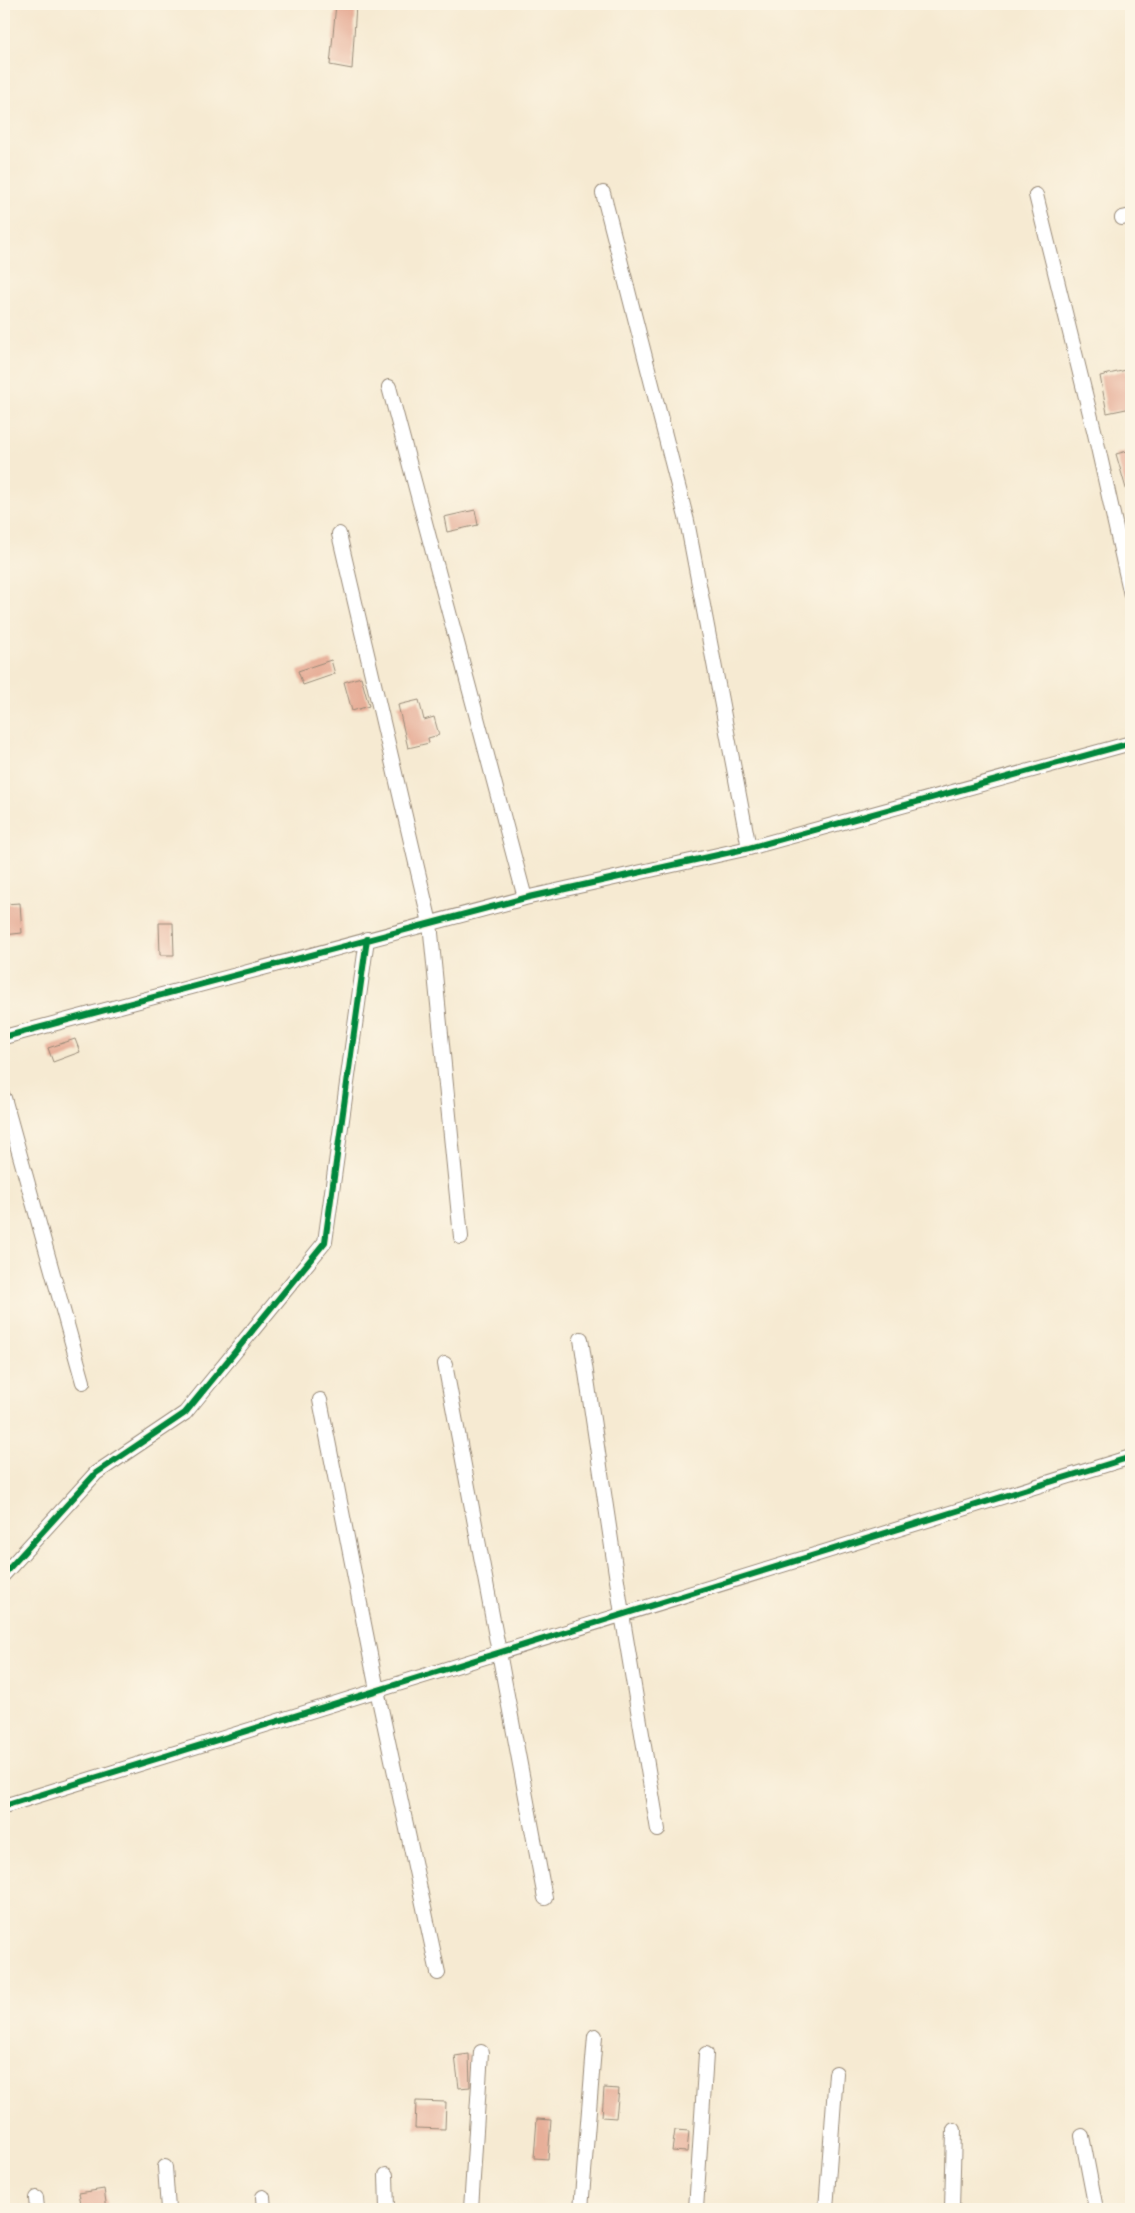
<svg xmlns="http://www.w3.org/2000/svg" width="1135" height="2213" font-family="Sriracha,sans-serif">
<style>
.building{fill:#e7af99}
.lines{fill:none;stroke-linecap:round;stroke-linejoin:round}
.minor-casing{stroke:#988a78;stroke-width:16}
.minor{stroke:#fff;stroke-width:14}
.cycleway-casing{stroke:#fcf5e5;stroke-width:9}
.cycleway{stroke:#00873e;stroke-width:6}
</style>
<rect width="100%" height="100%" fill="#fcf5e5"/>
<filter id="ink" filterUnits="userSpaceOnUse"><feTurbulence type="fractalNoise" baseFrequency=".02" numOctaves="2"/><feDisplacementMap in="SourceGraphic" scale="10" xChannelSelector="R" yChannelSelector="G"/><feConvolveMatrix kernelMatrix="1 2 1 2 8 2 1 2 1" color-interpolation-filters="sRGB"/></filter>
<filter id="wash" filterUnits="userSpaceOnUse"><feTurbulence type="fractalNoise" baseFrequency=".0096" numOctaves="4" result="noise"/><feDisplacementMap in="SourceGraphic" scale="20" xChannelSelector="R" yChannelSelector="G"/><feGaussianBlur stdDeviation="1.12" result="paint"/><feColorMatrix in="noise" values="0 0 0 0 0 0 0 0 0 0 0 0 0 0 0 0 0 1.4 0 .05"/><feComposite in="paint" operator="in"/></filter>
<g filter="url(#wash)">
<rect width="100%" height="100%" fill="#f6ead2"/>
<g id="blocks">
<path class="building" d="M 336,4 L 356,4 L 352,69 L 330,65 Z
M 1126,370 L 1131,397 L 1131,408 L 1107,413 L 1100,376 Z
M 1131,450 L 1131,492 L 1127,492 L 1116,454 Z
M 475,510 L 478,525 L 447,532 L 444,517 Z
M 331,660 L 335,674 L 303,685 L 298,671 Z
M 361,677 L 369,706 L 352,711 L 344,682 Z
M 419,700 L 424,720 L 434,717 L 439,735 L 428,738 L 429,743 L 408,748 L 398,705 Z
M 20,903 L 22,933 L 4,935 L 4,904 Z
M 159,923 L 173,923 L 174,955 L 160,955 Z
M 75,1039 L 80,1052 L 53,1062 L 48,1048 Z
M 469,2054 L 470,2087 L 459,2088 L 455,2056 Z
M 604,2088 L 619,2089 L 616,2118 L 602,2117 Z
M 416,2101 L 446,2102 L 445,2129 L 415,2128 Z
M 537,2119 L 551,2120 L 548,2159 L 534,2158 Z
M 675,2130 L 689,2131 L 687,2152 L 672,2151 Z
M 104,2189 L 107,2209 L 82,2209 L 79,2193 Z"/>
</g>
</g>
<g filter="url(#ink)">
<use href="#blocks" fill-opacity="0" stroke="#988a78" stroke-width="1"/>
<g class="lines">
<g class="minor-casing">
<path id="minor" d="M 603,193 L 687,521 L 749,848
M 1036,195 L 1095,434 L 1131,595
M 1122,218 L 1131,216
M 389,387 L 525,898
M 339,534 L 430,923 L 461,1237
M 4,1037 L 525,898 L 749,848 L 1131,743
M 4,1098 L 83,1382
M 581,1339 L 622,1614 L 658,1830
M 445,1364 L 545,1898
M 320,1400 L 377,1690 L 438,1973
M 4,1574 L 96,1473 L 185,1413 L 325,1242 L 367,939
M 4,1806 L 1131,1457
M 1082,2136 L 1096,2209
M 165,2167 L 168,2209
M 386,2175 L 387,2209
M 263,2197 L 264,2209
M 36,2198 L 37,2209
M 471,2209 L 481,2052
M 581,2209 L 595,2036
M 696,2209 L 706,2054
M 826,2209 L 836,2073
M 952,2209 L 954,2130"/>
</g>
<use href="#minor" class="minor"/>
<g class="cycleway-casing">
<path id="cycleway" d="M 4,1037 L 525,898 L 749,848 L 1131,743
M 4,1574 L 96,1473 L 185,1413 L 325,1242 L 367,939
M 4,1806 L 1131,1457"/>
</g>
<use href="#cycleway" class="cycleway"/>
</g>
</g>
<rect width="1135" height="2213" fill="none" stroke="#fcf5e5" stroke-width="20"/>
</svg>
